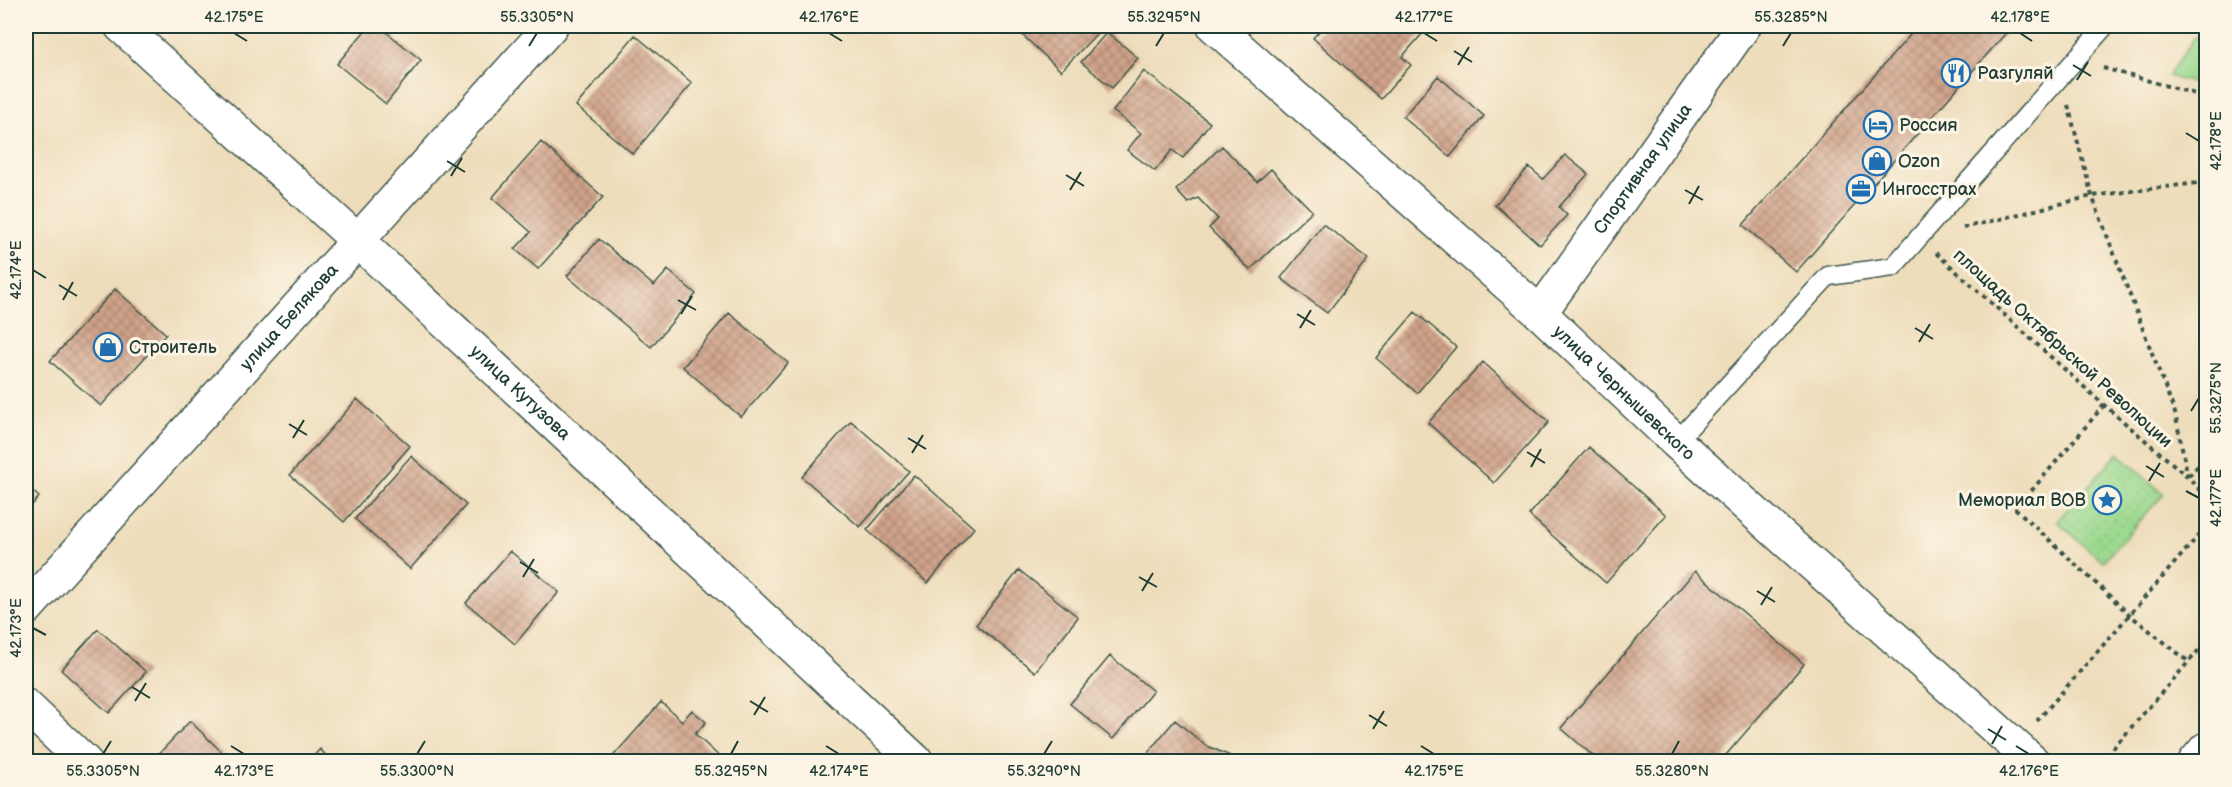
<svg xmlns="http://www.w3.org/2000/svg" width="2232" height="787" font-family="'Balsamiq Sans',sans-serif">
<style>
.grass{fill:url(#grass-dots);stroke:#5c8a60;stroke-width:1.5}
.pitch{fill:#9ad88d;stroke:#5c8a60;stroke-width:1.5}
.building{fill:url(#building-cross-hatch)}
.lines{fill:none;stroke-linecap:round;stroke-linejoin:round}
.service-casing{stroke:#3e5548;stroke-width:21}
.minor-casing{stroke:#3e5548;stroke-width:36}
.tertiary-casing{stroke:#3e5548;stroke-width:36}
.path{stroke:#3e5548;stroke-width:4;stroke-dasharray:4.5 4.5;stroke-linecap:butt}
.service{stroke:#fff;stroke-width:18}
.minor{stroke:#fff;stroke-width:33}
.tertiary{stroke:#fff;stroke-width:33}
.ticks{fill:none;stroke:#1f3d34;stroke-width:2}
.labels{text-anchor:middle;stroke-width:6;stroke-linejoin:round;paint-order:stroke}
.poi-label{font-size:18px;fill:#1f3d34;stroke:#fcf5e5;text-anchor:start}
.street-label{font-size:18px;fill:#1f3d34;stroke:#fcf5e5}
.neatline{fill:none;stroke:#1f3d34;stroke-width:2}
.ticks-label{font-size:15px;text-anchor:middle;fill:#1f3d34}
</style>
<defs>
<pattern id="grass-dots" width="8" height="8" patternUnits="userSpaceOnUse" patternTransform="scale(1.5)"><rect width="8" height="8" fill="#9ad88d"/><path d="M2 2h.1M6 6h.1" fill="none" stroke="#84ba7a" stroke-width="1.8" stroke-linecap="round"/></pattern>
<pattern id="building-cross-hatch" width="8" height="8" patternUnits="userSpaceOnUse" patternTransform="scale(1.5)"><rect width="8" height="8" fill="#d1a38a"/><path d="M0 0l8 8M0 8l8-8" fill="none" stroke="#a98672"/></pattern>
</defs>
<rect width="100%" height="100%" fill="#fcf5e5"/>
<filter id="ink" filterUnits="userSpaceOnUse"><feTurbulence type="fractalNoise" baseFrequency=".0167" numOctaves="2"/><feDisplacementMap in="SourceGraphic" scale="12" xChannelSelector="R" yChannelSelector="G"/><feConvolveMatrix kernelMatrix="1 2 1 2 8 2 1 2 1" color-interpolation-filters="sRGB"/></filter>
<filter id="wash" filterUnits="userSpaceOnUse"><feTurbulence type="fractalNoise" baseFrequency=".008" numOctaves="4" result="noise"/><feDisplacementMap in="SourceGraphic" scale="24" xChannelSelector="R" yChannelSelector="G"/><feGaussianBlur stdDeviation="1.35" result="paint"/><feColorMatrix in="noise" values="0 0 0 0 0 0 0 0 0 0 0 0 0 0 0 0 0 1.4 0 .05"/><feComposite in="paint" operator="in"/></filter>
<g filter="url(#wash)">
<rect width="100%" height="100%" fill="#edb"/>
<path class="grass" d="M 2118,453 L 2164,494 L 2103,562 L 2057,521 Z"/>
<path class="pitch" d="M 2195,37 L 2206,42 L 2206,87 L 2168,76 Z"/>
<g id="blocks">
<path class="building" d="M 369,26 L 379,26 L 421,60 L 386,104 L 337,64 Z
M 1019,26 L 1104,26 L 1061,71 L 1016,29 Z
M 1324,26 L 1412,26 L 1422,34 L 1402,57 L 1411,65 L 1381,99 L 1313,38 Z
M 1918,26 L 2012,26 L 1796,272 L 1743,225 Z
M 1107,32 L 1138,58 L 1112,88 L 1081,62 Z
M 635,35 L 692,83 L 633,154 L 576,106 Z
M 1144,71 L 1210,123 L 1183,158 L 1172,150 L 1155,171 L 1127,150 L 1141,133 L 1113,111 Z
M 1438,76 L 1484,116 L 1450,157 L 1403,117 Z
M 541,142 L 603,197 L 538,269 L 515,249 L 531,232 L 492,198 Z
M 1222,146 L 1257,182 L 1271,169 L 1312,211 L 1250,270 L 1209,228 L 1218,219 L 1198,198 L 1188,203 L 1176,190 Z
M 1565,155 L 1588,174 L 1559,207 L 1567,215 L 1540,245 L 1495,205 L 1529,167 L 1543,179 Z
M 1323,224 L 1369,259 L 1327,313 L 1281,278 Z
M 599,239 L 654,286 L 668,270 L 696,294 L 651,347 L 567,276 Z
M 115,289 L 166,334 L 101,406 L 50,361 Z
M 1415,312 L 1456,347 L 1417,393 L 1376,358 Z
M 729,313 L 788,363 L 741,417 L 683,367 Z
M 1483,362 L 1549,422 L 1494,483 L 1428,423 Z
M 357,399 L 410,446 L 344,522 L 290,475 Z
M 851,421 L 909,471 L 860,527 L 802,477 Z
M 1589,447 L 1666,515 L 1606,583 L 1529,515 Z
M 411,456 L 466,505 L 410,569 L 355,519 Z
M 914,475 L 974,528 L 928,583 L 867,530 Z
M 26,485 L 39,497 L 26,512 Z
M 510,551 L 559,592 L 515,644 L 466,603 Z
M 1019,570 L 1078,617 L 1035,672 L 976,625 Z
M 1695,571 L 1804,664 L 1720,762 L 1600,762 L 1561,728 Z
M 98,629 L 146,672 L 109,713 L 61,670 Z
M 1110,656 L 1153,691 L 1113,739 L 1070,704 Z
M 661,702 L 682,721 L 692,710 L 706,722 L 695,734 L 725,762 L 608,762 Z
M 1175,720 L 1205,745 L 1230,756 L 1237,762 L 1140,762 Z
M 190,721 L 232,762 L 151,762 Z
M 320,749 L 332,762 L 308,762 Z"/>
</g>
</g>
<g filter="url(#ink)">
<use href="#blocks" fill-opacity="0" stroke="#3e5548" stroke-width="1.5"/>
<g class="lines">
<g class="service-casing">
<path id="service" d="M 1676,442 L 1828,276 L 1893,267 L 2105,26"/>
</g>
<g class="minor-casing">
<g id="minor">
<path id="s1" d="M 121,26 L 358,241 L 917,762"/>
<path id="s2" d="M 1214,26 L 1540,313 L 1676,442 L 2033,762"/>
<path id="s3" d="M 1540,313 L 1744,26"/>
<path id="s4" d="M 26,609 L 551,26"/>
<path d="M 26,706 L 85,762"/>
</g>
</g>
<g class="tertiary-casing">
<path id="tertiary" d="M 2195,762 L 2206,749"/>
</g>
<path class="path" d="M 2103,68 L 2206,97
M 2068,105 L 2092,196 L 2175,413 L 2188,477
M 1963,228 L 2092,196 L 2206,182
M 1936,253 L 2104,405 L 2188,477 L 2206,496
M 2104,405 L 2016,509 L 2130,615 L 2189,662
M 2189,476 L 2206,457
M 2037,721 L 2206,527
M 2101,762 L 2206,642"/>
<use href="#service" class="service"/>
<use href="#minor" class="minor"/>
<use href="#tertiary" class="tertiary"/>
</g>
</g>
<path class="ticks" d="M 234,33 L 247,41M 829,33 L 842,41M 1424,33 L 1437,41M 2020,33 L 2032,41M 529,46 L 537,33M 1156,46 L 1164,33M 1783,46 L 1791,33M 1454,51 L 1472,62M 1458,65 L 1469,47M 2073,65 L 2091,76M 2077,80 L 2088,62M 2186,133 L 2199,141M 447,161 L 465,172M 1066,175 L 1084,186M 451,176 L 462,158M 1070,190 L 1081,172M 1685,190 L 1703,200M 1689,204 L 1699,186M 33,270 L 46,278M 59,285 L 77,296M 63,300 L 73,282M 678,300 L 696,310M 681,314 L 692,296M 1297,314 L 1315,325M 1300,328 L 1311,310M 1915,328 L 1933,339M 1919,342 L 1930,324M 2191,411 L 2199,398M 289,424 L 307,435M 293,438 L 304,420M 908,438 L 926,449M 1527,452 L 1545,463M 912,453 L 923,435M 2146,466 L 2164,477M 1531,467 L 1541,449M 2149,481 L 2160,463M 2186,491 L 2199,498M 520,562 L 538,573M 523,577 L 534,559M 1139,577 L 1157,587M 1142,591 L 1153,573M 1757,591 L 1775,602M 1761,605 L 1772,587M 33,628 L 46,635M 132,687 L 150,698M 135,701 L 146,683M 750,701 L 768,712M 754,715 L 765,697M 1369,715 L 1387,726M 1373,729 L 1384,711M 1988,729 L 2006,740M 1992,744 L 2002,726M 231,746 L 244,754M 826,746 L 839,754M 1421,746 L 1434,754M 2016,746 L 2029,754M 103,754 L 111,741M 417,754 L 425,741M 731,754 L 738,741M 1044,754 L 1052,741M 1672,754 L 1679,741"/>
<defs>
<g id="restaurant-ring" transform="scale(1.5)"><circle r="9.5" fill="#fcf5e5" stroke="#1f6fb2" stroke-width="1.5"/><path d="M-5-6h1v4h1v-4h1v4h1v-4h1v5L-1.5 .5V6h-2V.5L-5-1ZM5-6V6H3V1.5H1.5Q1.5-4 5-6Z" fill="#1f6fb2"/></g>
<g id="hotel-ring" transform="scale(1.5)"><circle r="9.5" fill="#fcf5e5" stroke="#1f6fb2" stroke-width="1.5"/><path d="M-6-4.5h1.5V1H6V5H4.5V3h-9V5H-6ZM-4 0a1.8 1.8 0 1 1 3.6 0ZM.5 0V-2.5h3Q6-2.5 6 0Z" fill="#1f6fb2"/></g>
<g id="shop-ring" transform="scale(1.5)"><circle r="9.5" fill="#fcf5e5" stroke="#1f6fb2" stroke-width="1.5"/><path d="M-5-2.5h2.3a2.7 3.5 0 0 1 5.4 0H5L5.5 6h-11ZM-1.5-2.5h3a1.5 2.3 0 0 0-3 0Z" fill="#1f6fb2"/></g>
<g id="office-ring" transform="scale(1.5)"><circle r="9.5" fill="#fcf5e5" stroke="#1f6fb2" stroke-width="1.5"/><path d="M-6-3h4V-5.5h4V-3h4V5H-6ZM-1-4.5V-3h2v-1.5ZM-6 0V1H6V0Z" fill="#1f6fb2"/></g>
<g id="sight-ring" transform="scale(1.5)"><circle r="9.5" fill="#fcf5e5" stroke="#1f6fb2" stroke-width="1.5"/><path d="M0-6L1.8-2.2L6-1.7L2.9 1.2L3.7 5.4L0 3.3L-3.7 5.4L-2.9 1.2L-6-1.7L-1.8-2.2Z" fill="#1f6fb2"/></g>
</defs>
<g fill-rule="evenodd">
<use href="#restaurant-ring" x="1956" y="73"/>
<use href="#hotel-ring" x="1878" y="125"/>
<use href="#shop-ring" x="1877" y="161"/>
<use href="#office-ring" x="1861" y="189"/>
<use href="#shop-ring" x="108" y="347"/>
<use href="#sight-ring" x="2107" y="500"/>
</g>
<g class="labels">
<g class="poi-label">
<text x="1977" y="79">Разгуляй</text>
<text x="1899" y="131">Россия</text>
<text x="1898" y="167">Ozon</text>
<text x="1882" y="195">Ингосстрах</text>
<text x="129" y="353">Строитель</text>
<text x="2086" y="506" text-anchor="end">Мемориал ВОВ</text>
</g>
<g class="street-label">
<text dy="6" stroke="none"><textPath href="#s3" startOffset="177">Спортивная улица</textPath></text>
<text dy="6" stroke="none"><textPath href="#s4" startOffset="393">улица Белякова</textPath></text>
<text transform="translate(2063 348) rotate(42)" y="6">площадь Октябрьской Революции</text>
<text dy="6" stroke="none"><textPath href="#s1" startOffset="542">улица Кутузова</textPath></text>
<text dy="6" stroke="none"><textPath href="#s2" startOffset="550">улица Чернышевского</textPath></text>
</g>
</g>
<rect width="2232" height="787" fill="none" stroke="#fcf5e5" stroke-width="66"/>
<rect x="33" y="33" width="2166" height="721" class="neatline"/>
<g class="ticks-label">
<text x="234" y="22">42.175°E</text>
<text x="537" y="22">55.3305°N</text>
<text x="829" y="22">42.176°E</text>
<text x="1164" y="22">55.3295°N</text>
<text x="1424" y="22">42.177°E</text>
<text x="1791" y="22">55.3285°N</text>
<text x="2020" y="22">42.178°E</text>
<text transform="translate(2216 141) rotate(-90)" y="5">42.178°E</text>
<text transform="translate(16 270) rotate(-90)" y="5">42.174°E</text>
<text transform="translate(2216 398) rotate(-90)" y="5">55.3275°N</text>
<text transform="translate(2216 498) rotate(-90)" y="5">42.177°E</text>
<text transform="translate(16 628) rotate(-90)" y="5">42.173°E</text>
<text x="103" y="776">55.3305°N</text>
<text x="244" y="776">42.173°E</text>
<text x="417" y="776">55.3300°N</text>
<text x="731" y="776">55.3295°N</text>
<text x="839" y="776">42.174°E</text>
<text x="1044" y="776">55.3290°N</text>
<text x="1434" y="776">42.175°E</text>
<text x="1672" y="776">55.3280°N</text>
<text x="2029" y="776">42.176°E</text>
</g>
</svg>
